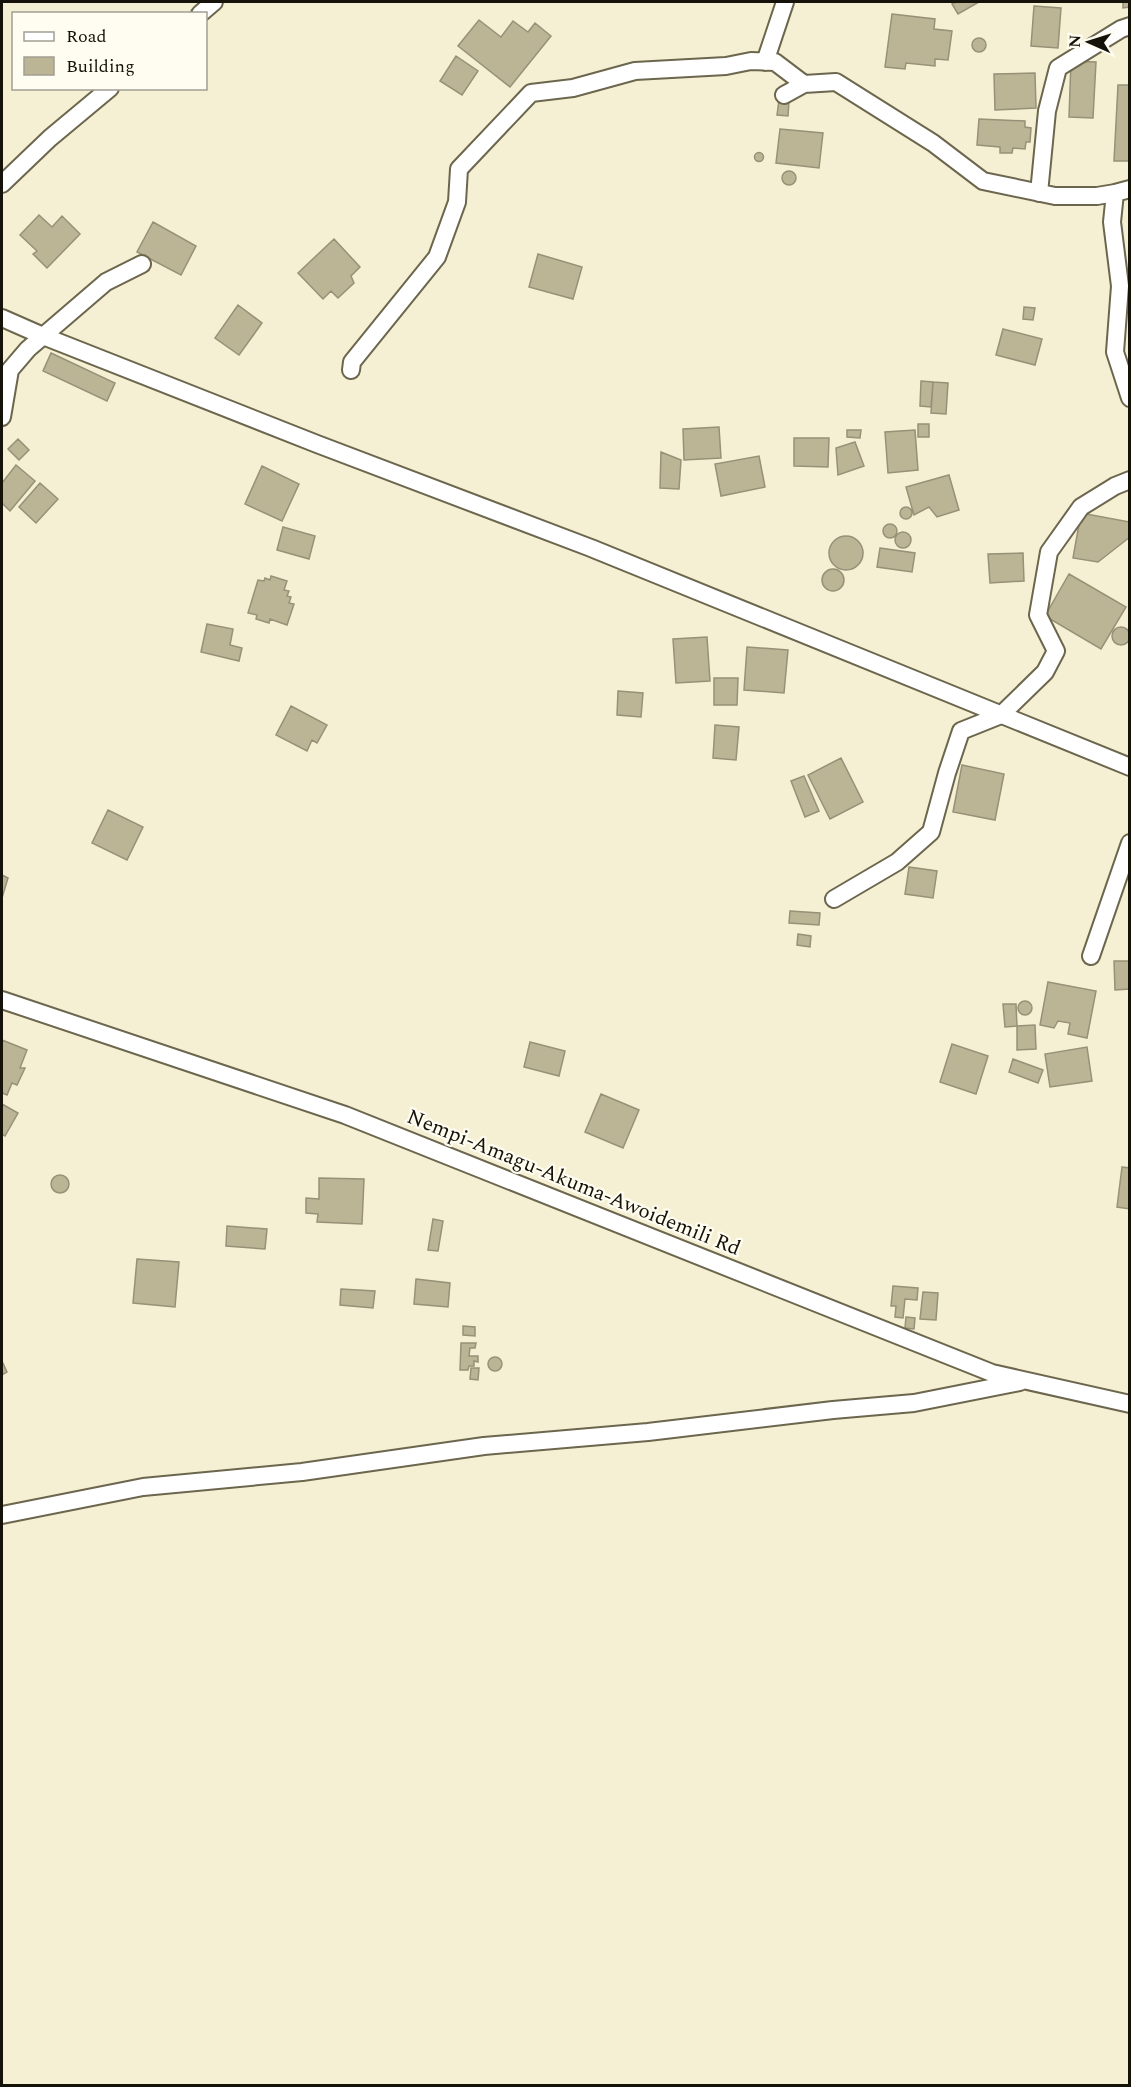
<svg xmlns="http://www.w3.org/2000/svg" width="1131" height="2087" font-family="Spectral,serif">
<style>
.building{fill:#bbb595;stroke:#969177;stroke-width:1.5}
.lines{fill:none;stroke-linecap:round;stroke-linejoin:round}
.minor-casing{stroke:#6b664d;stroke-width:20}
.minor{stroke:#fff;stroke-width:16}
.labels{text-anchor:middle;stroke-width:4.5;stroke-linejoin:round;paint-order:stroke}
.street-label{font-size:21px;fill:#151309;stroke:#fffcf1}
</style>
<rect width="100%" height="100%" fill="#f5f0d3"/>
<path class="building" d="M 956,2 L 979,2 L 958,14 L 952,4 Z
M 1123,2 L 1130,2 L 1130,7 L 1123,8 Z
M 1034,6 L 1061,8 L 1058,48 L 1031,46 Z
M 892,14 L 935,19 L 934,29 L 952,31 L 948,60 L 935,59 L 935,66 L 906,63 L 905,69 L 885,67 Z
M 479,20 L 501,37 L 513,21 L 528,32 L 535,23 L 551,36 L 510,87 L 458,46 Z
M972 45a7 7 0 1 1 14 0a7 7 0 1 1-14 0Z
M 456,56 L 478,71 L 462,95 L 440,81 Z
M 1071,61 L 1096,62 L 1093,118 L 1069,117 Z
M 1035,73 L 1036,108 L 995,110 L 994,74 Z
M 1118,85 L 1130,85 L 1130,161 L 1114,161 Z
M 779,100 L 789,101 L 788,116 L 777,115 Z
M 979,119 L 1025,121 L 1025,127 L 1031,128 L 1030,142 L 1026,142 L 1025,149 L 1013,148 L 1012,153 L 1000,153 L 1000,147 L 977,145 Z
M 780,129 L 823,133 L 819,168 L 776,163 Z
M754.5 157a4.5 4.5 0 1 1 9 0a4.5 4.5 0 1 1-9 0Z
M782 178a7 7 0 1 1 14 0a7 7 0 1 1-14 0Z
M 39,215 L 52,227 L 62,216 L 80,234 L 47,268 L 33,254 L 37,251 L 20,235 Z
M 153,222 L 196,246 L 181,275 L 137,252 Z
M 334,239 L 360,267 L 351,276 L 354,283 L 338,298 L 331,291 L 323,299 L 298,273 Z
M 538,254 L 582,267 L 573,299 L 529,287 Z
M 238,305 L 262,323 L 239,355 L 215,338 Z
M 1024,307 L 1035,308 L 1033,320 L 1023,319 Z
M 1003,329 L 1042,339 L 1035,365 L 996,355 Z
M 51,353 L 115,383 L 107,401 L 43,371 Z
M 921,381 L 933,382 L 931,407 L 920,406 Z
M 933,382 L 948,383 L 946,414 L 931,413 Z
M 918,424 L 929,424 L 929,437 L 918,437 Z
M 719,427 L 721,458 L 684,460 L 683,429 Z
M 847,430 L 861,430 L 860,438 L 847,437 Z
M 915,430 L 918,470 L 888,473 L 885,432 Z
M 794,438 L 829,438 L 828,467 L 794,466 Z
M 18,439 L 29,450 L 19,460 L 8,449 Z
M 855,442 L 864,466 L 838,475 L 836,448 Z
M 661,452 L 681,460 L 679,489 L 660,488 Z
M 759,456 L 765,487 L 721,496 L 715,464 Z
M 16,465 L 35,481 L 10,511 L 2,503 L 2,483 Z
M 262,466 L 299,484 L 282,521 L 245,504 Z
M 949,475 L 959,510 L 937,517 L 929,507 L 914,515 L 906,487 Z
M 40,483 L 58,499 L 36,523 L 19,507 Z
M900 513a6 6 0 1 1 12 0a6 6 0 1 1-12 0Z
M 1081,513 L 1130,522 L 1130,537 L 1098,562 L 1073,558 Z
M883 531a7 7 0 1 1 14 0a7 7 0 1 1-14 0Z
M 283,527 L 315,536 L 309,559 L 277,550 Z
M895 540a8 8 0 1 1 16 0a8 8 0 1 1-16 0Z
M829 553a17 17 0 1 1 34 0a17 17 0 1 1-34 0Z
M 880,548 L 915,553 L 912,572 L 877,567 Z
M 1023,553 L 1024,581 L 990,583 L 988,554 Z
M822 580a11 11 0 1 1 22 0a11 11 0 1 1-22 0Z
M 1069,574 L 1126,607 L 1101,649 L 1045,616 Z
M 271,576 L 287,581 L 284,590 L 289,591 L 287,596 L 291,597 L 289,603 L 294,604 L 287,625 L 270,619 L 269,623 L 256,619 L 257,615 L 248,613 L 258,580 L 264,581 L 265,578 L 270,580 Z
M 207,624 L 233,629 L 230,645 L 242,648 L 239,661 L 201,652 Z
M1112 636a9 9 0 1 1 18 0a9 9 0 1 1-18 0Z
M 707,637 L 710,681 L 676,683 L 673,639 Z
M 747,647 L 788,650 L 784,693 L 744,690 Z
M 714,678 L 738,678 L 737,705 L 714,705 Z
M 618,691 L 643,693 L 641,717 L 617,715 Z
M 291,706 L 327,725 L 317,743 L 312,740 L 307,751 L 276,735 Z
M 715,725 L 739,727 L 736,760 L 713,758 Z
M 841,758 L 863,802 L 830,819 L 808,775 Z
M 962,765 L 1004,774 L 995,820 L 953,812 Z
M 804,776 L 819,811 L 805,817 L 791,781 Z
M 108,810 L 143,827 L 127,860 L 92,843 Z
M 909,867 L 937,871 L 933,898 L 905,894 Z
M 2,875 L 8,878 L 2,898 Z
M 790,911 L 820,913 L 819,925 L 789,923 Z
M 798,934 L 811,936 L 810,947 L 797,945 Z
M 1114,961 L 1130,961 L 1130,989 L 1115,990 Z
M 1048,982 L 1096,991 L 1087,1038 L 1068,1034 L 1070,1023 L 1058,1021 L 1054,1028 L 1040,1025 Z
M1018 1008a7 7 0 1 1 14 0a7 7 0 1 1-14 0Z
M 1003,1004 L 1016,1004 L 1017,1026 L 1005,1027 Z
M 1035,1025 L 1036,1049 L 1017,1050 L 1017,1026 Z
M 2,1040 L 27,1050 L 20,1068 L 25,1068 L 17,1085 L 12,1083 L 7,1095 L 2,1093 Z
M 530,1042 L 565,1051 L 559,1076 L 524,1067 Z
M 952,1044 L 988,1056 L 976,1094 L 940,1082 Z
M 1087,1047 L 1092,1081 L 1050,1087 L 1045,1054 Z
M 1013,1059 L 1043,1070 L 1038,1083 L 1009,1072 Z
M 601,1094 L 639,1110 L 623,1148 L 585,1132 Z
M 2,1104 L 18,1113 L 5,1136 L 2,1134 Z
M 1122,1167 L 1130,1168 L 1130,1209 L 1117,1207 Z
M51 1184a9 9 0 1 1 18 0a9 9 0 1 1-18 0Z
M 319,1178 L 364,1179 L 362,1224 L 317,1222 L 318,1214 L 306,1213 L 306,1198 L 319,1199 Z
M 433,1219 L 443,1221 L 438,1251 L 428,1250 Z
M 227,1226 L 267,1229 L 265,1249 L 226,1246 Z
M 137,1259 L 179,1262 L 175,1307 L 133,1303 Z
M 416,1279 L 450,1283 L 448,1307 L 414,1304 Z
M 893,1286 L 918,1288 L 917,1300 L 905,1299 L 903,1318 L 895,1317 L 896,1306 L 891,1306 Z
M 341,1289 L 375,1291 L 373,1308 L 340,1305 Z
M 923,1292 L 938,1293 L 936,1320 L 920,1319 Z
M 906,1317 L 915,1318 L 914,1329 L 905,1328 Z
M 463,1326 L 475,1327 L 475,1336 L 463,1335 Z
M 461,1343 L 476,1343 L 475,1348 L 470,1348 L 469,1356 L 478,1356 L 478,1362 L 474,1361 L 474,1366 L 469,1366 L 468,1370 L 460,1370 Z
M488 1364a7 7 0 1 1 14 0a7 7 0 1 1-14 0Z
M 2,1361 L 7,1372 L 2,1375 Z
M 471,1368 L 479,1368 L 478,1380 L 470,1379 Z"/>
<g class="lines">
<g class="minor-casing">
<path id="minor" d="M 200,14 L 214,2
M 765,62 L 785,2
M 784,95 L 804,84 L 836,82 L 933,143 L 983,181 L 1055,196 L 1097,196 L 1115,193 L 1112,222 L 1120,286 L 1115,352 L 1130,398
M 2,184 L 50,138 L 110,88
M 1039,193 L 1047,111 L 1058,68 L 1121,29 L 1130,26
M 1115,193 L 1130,189
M 2,318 L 43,336 L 317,444 L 591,548 L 1130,767
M 351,370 L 352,362 L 437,257 L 457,202 L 459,169 L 531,93 L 573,88 L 635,71 L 726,66 L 751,61 L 775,62 L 804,84
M 2,417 L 10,370 L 28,349 L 106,282 L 142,264
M 834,899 L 897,862 L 931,832 L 947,773 L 961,731 L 1001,715 L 1045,672 L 1056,651 L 1038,615 L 1049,552 L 1081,507 L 1115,486 L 1130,480
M 1091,956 L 1130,843
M 2,1000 L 345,1115 L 992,1373 L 1130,1404
M 2,1515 L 143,1487 L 302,1472 L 484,1446 L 648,1432 L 833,1410 L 914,1403 L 1020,1382"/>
</g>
<use href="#minor" class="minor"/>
</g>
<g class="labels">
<g class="street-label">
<text transform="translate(574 1182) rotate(22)" y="7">Nempi-Amagu-Akuma-Awoidemili Rd</text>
</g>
</g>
<rect width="1131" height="2087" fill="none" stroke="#151309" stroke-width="6"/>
<rect x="12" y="12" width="195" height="78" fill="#fffcf1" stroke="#a19f94" stroke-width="1.5"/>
<rect x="24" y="32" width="30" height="9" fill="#ffffff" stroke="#a19f94" stroke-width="1.5"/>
<text x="66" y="42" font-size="18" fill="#151309">Road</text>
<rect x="24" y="57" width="30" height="18" fill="#bbb595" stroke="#a19f94" stroke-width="1.5"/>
<text x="66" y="72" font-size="18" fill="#151309">Building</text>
<g transform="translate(1089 42) rotate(273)" stroke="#fffcf1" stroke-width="4.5" paint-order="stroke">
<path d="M0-4.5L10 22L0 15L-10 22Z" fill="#151309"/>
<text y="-9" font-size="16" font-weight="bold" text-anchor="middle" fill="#151309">N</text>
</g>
</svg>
